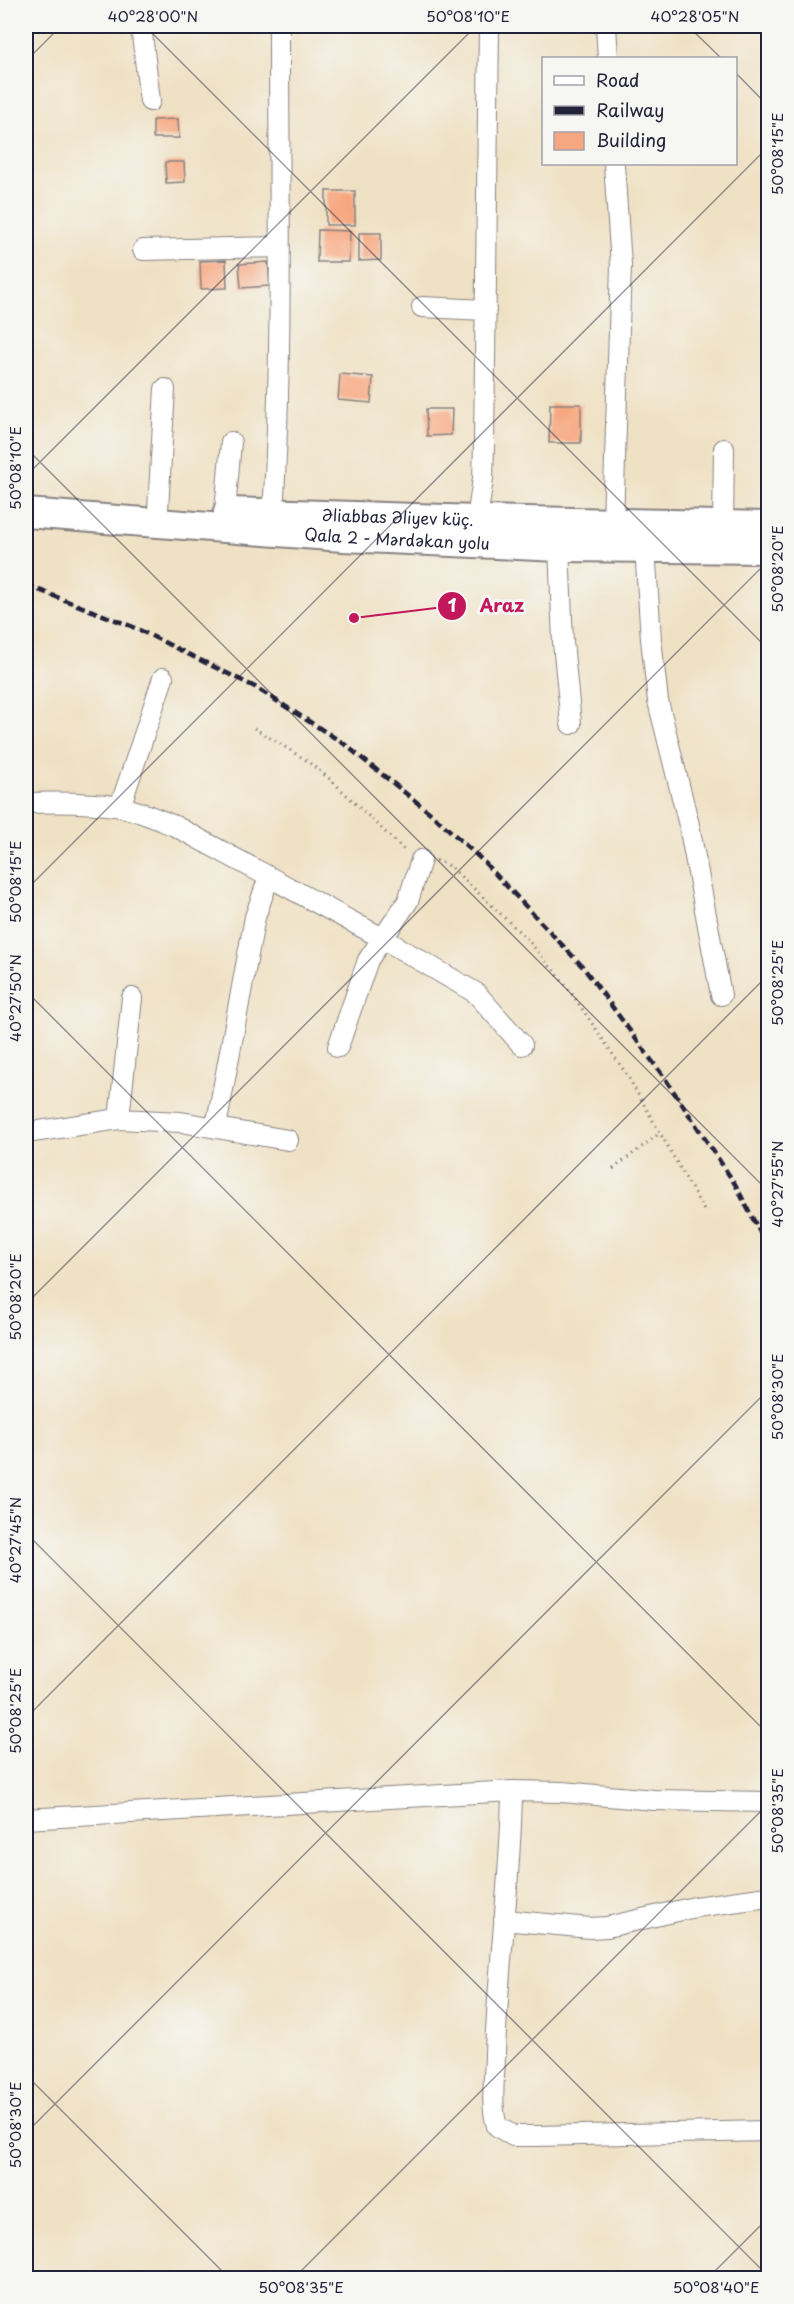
<svg xmlns="http://www.w3.org/2000/svg" width="794" height="2304" font-family="'Playpen Sans',sans-serif">
<style>
.building{fill:#f7a780}
.lines{fill:none;stroke-linecap:round;stroke-linejoin:round}
.minor-casing{stroke:#888280;stroke-width:22}
.secondary-casing{stroke:#888280;stroke-width:32}
.path{stroke:#888280;stroke-width:3;stroke-dasharray:1.5 4.5;stroke-linecap:butt}
.minor{stroke:#fff;stroke-width:20}
.secondary{stroke:#fff;stroke-width:28}
.rail{stroke:#22223b;stroke-width:4.5;stroke-dasharray:9 4.5;stroke-linecap:butt}
.ticks{fill:none;stroke:#22223b;stroke-width:1.5;stroke-opacity:0.45}
.labels{text-anchor:middle;stroke-width:6;stroke-linejoin:round;paint-order:stroke}
.street-label{font-size:16px;fill:#22223b;stroke:#f6f6f2}
.leader{fill:none;stroke:#c2185b;stroke-width:2}
.callout-dot{fill:#c2185b;stroke:#f6f6f2;stroke-width:2}
.mark-label{font-size:18px;text-anchor:middle;font-weight:bold;fill:#fff}
.callout-label{font-size:18px;text-anchor:middle;font-weight:bold;fill:#c2185b;stroke:#f6f6f2;stroke-width:6;stroke-linejoin:round;paint-order:stroke}
.neatline{fill:none;stroke:#22223b;stroke-width:2}
.ticks-label{font-size:15px;text-anchor:middle;fill:#22223b}
</style>
<rect width="100%" height="100%" fill="#f6f6f2"/>
<filter id="ink" filterUnits="userSpaceOnUse"><feTurbulence type="fractalNoise" baseFrequency=".0167" numOctaves="2"/><feDisplacementMap in="SourceGraphic" scale="12" xChannelSelector="R" yChannelSelector="G"/><feConvolveMatrix kernelMatrix="1 2 1 2 8 2 1 2 1" color-interpolation-filters="sRGB"/></filter>
<filter id="wash" filterUnits="userSpaceOnUse"><feTurbulence type="fractalNoise" baseFrequency=".008" numOctaves="4" result="noise"/><feDisplacementMap in="SourceGraphic" scale="24" xChannelSelector="R" yChannelSelector="G"/><feGaussianBlur stdDeviation="1.35" result="paint"/><feColorMatrix in="noise" values="0 0 0 0 0 0 0 0 0 0 0 0 0 0 0 0 0 1.4 0 .05"/><feComposite in="paint" operator="in"/></filter>
<g filter="url(#wash)">
<rect width="100%" height="100%" fill="#efe1c4"/>
<g id="blocks">
<path class="building" d="M 178,119 L 179,138 L 153,138 L 153,120 Z
M 165,162 L 184,162 L 185,182 L 166,183 Z
M 326,191 L 355,191 L 355,225 L 326,225 Z
M 318,230 L 350,231 L 349,262 L 317,262 Z
M 359,233 L 381,233 L 381,260 L 359,261 Z
M 226,260 L 227,288 L 201,289 L 200,261 Z
M 268,262 L 270,286 L 241,288 L 239,264 Z
M 340,374 L 373,377 L 371,403 L 338,400 Z
M 550,404 L 581,404 L 581,443 L 549,443 Z
M 426,409 L 452,409 L 451,435 L 427,436 Z"/>
</g>
</g>
<g filter="url(#ink)">
<use href="#blocks" fill-opacity="0" stroke="#888280" stroke-width="1.5"/>
<g class="lines">
<g class="minor-casing">
<path id="minor" d="M 141,26 L 150,101
M 606,26 L 608,58
M 143,250 L 279,247
M 422,307 L 486,310
M 158,510 L 165,389
M 225,512 L 231,442
M 273,513 C 283,351 279,188 279,26
M 477,520 L 483,478 L 484,445 L 489,26
M 613,523 L 621,265 L 614,164
M 723,525 L 724,449
M 559,547 L 563,642 L 571,724
M 645,548 L 651,639 L 658,701 L 689,825 L 721,995
M 26,803 C 56,802 90,802 121,807 C 140,811 157,819 175,826 L 382,938 L 476,993 L 522,1045
M 120,807 L 163,678
M 338,1047 L 368,960 L 408,901 L 421,860
M 119,1119 L 132,998
M 216,1127 L 255,917 L 269,877
M 26,1133 L 119,1119 L 181,1122 L 288,1140
M 512,1791 C 511,1879 498,1965 495,2053 C 495,2076 490,2104 497,2126 L 513,2136 L 535,2136 L 768,2131
M 26,1819 L 512,1791 L 562,1792 L 654,1800 L 768,1802
M 504,1920 L 590,1928 L 607,1927 L 695,1907 L 768,1897"/>
</g>
<g class="secondary-casing">
<g id="secondary">
<path id="s1" d="M 228,512 L 477,520 L 768,526"/>
<path id="s2" d="M 26,513 L 343,537 L 559,547 L 768,549"/>
</g>
</g>
<path class="path" d="M 254,728 L 306,760 L 331,780 L 405,851
M 436,860 L 451,867 L 527,939 L 566,985 L 627,1075 L 705,1212
M 613,1169 L 660,1133"/>
<use href="#minor" class="minor"/>
<use href="#secondary" class="secondary"/>
<path class="rail" d="M 26,585 L 131,626 L 255,687 L 343,743 L 434,816 L 483,861 L 583,967 L 666,1080 L 735,1184 L 768,1248"/>
</g>
</g>
<path class="ticks" d="M 145,26 L 768,649M 688,26 L 721,58M 26,61 L 61,26M 736,73 L 768,106M 26,448 L 768,1191M 26,476 L 476,26M 26,890 L 768,147M 26,991 L 768,1734M 26,1304 L 768,561M 26,1533 L 768,2276M 26,1718 L 768,975M 26,2075 L 229,2278M 26,2133 L 768,1390M 294,2278 L 768,1804M 708,2278 L 768,2218"/>
<g class="labels">
<g class="street-label">
<text dy="6" stroke="none"><textPath href="#s1" startOffset="170">Əliabbas Əliyev küç.</textPath></text>
<text dy="6" stroke="none"><textPath href="#s2" startOffset="372">Qala 2 - Mərdəkan yolu</textPath></text>
</g>
</g>
<path class="leader" d="M354 618L452 606"/>
<g class="callout-dot">
<circle cx="354" cy="618" r="6"/>
<circle cx="452" cy="606" r="15"/>
</g>
<g class="mark-label">
<text x="452" y="612">1</text>
</g>
<g class="callout-label">
<text x="502" y="612">Araz</text>
</g>
<rect width="794" height="2304" fill="none" stroke="#f6f6f2" stroke-width="66"/>
<rect x="542" y="57" width="195" height="108" fill="#f6f6f2" stroke="#a1a1a9" stroke-width="1.5"/>
<rect x="554" y="76" width="30" height="9" fill="#ffffff" stroke="#a1a1a9" stroke-width="1.5"/>
<text x="596" y="87" font-size="18" fill="#22223b">Road</text>
<rect x="554" y="106" width="30" height="9" fill="#22223b" stroke="#a1a1a9" stroke-width="1.5"/>
<text x="596" y="117" font-size="18" fill="#22223b">Railway</text>
<rect x="554" y="132" width="30" height="18" fill="#f7a780" stroke="#a1a1a9" stroke-width="1.5"/>
<text x="596" y="147" font-size="18" fill="#22223b">Building</text>
<rect x="33" y="33" width="728" height="2238" class="neatline"/>
<g class="ticks-label">
<text x="153" y="22">40°28'00"N</text>
<text x="468" y="22">50°08'10"E</text>
<text x="695" y="22">40°28'05"N</text>
<text transform="translate(778 154) rotate(-90)" y="5">50°08'15"E</text>
<text transform="translate(16 468) rotate(-90)" y="5">50°08'10"E</text>
<text transform="translate(778 569) rotate(-90)" y="5">50°08'20"E</text>
<text transform="translate(16 882) rotate(-90)" y="5">50°08'15"E</text>
<text transform="translate(778 983) rotate(-90)" y="5">50°08'25"E</text>
<text transform="translate(16 998) rotate(-90)" y="5">40°27'50"N</text>
<text transform="translate(778 1184) rotate(-90)" y="5">40°27'55"N</text>
<text transform="translate(16 1297) rotate(-90)" y="5">50°08'20"E</text>
<text transform="translate(778 1397) rotate(-90)" y="5">50°08'30"E</text>
<text transform="translate(16 1540) rotate(-90)" y="5">40°27'45"N</text>
<text transform="translate(16 1711) rotate(-90)" y="5">50°08'25"E</text>
<text transform="translate(778 1811) rotate(-90)" y="5">50°08'35"E</text>
<text transform="translate(16 2125) rotate(-90)" y="5">50°08'30"E</text>
<text x="301" y="2293">50°08'35"E</text>
<text x="716" y="2293">50°08'40"E</text>
</g>
</svg>
